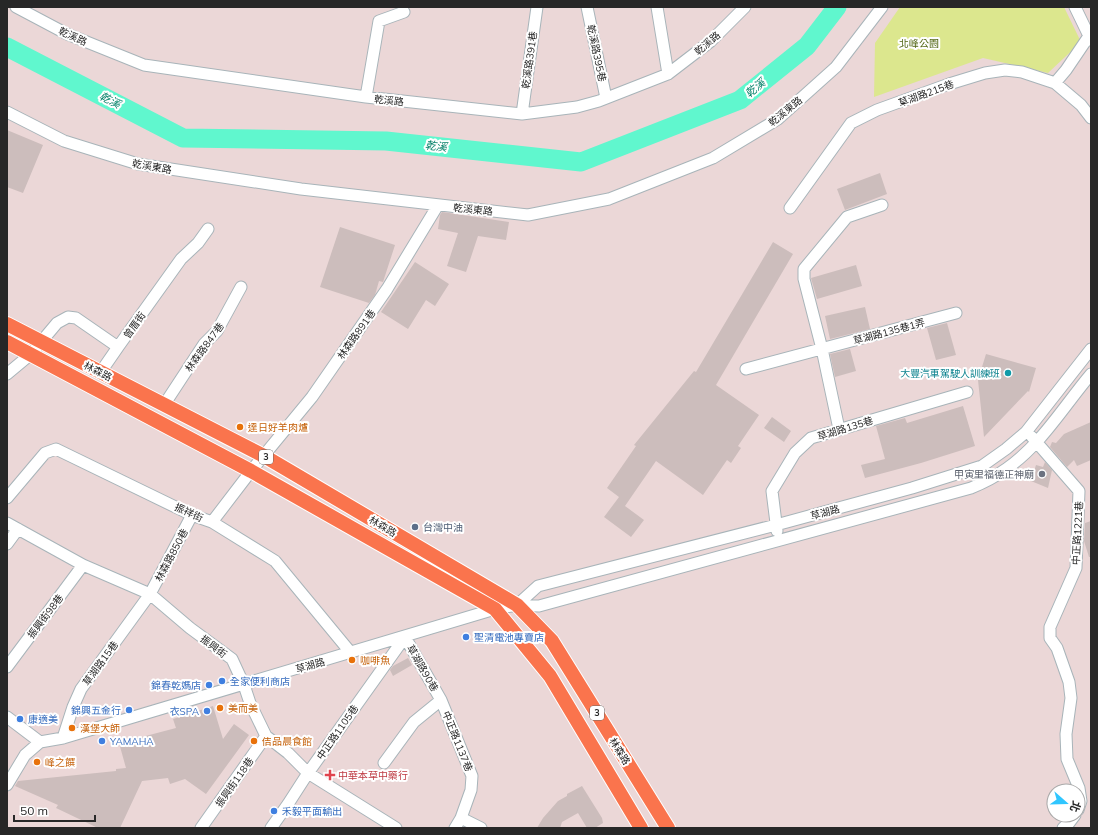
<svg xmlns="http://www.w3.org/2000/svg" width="1098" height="835" font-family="Mulish,'Noto Sans TC',sans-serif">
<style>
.green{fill:#dce78e}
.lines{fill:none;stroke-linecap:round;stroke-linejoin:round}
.river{stroke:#60f7ce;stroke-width:19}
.building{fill:#ccbdbc}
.minor-casing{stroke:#a8b4b9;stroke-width:13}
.major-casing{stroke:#fff;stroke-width:16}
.minor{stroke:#fff;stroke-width:11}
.major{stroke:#fa744d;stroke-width:14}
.culture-dot{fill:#0f9aa8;stroke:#fff;stroke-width:1.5}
.food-dot{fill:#e8710a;stroke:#fff;stroke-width:1.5}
.worship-dot{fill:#6b7280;stroke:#fff;stroke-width:1.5}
.service-dot{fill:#5c6f8a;stroke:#fff;stroke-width:1.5}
.shop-dot{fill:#3f7fe0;stroke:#fff;stroke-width:1.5}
.health-dot{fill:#e0444e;stroke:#fff;stroke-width:1.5}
.labels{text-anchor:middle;stroke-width:4;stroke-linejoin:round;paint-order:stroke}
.shield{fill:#fff;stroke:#686868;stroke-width:1}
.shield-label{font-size:9px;font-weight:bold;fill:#272727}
.street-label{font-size:10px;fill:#272727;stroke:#fff}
.park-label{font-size:10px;fill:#526714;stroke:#fff}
.culture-label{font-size:10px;fill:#0d838f;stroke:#fff;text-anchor:end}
.food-label{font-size:10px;fill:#c56008;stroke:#fff;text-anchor:start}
.worship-label{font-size:10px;fill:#5b616d;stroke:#fff;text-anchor:end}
.service-label{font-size:10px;fill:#4e5e75;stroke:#fff;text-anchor:start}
.shop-label{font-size:10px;fill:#366cbe;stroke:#fff;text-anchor:start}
.health-label{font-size:10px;fill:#be3a42;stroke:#fff;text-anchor:start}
.water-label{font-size:11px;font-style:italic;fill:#07826a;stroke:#fff}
</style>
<rect width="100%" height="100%" fill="#ebd7d7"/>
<path class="green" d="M 900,7 L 1064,7 L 1081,42 L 1048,73 L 983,58 L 874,97 L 875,43 Z"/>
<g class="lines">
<path class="river" d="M 7,47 L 183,138 L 386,141 L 581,162 L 740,100 L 807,46 L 837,7"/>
</g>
<path class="building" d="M 7,130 L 43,145 L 23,193 L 7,187 Z
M 880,173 L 887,194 L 845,210 L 837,189 Z
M 442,212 L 509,222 L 506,240 L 478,236 L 466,272 L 447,266 L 458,233 L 438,229 L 440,215 Z
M 340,227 L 395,245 L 383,282 L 379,281 L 375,295 L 369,303 L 320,287 Z
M 773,242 L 793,254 L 716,385 L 759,415 L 738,446 L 741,448 L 731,463 L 727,460 L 703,495 L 656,461 L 625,506 L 644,520 L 631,537 L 604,517 L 619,497 L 607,488 L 636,446 L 634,445 L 694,371 L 696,372 Z
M 415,262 L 449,284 L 435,306 L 426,300 L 408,329 L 381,312 Z
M 856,265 L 862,286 L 817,299 L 811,278 Z
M 865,307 L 870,329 L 830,339 L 825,316 Z
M 947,323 L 956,355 L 936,360 L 927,328 Z
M 850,349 L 856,371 L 835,377 L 830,354 Z
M 986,354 L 1036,368 L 1029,392 L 1028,391 L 984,437 L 978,380 Z
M 963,406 L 975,446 L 921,463 L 865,478 L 861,465 L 885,459 L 876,426 L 905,418 L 907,423 Z
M 772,417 L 791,431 L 784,442 L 764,428 Z
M 1091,422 L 1091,460 L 1077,466 L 1074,460 L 1067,467 L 1050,447 L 1052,442 L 1056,443 L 1064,434 Z
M 1045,462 L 1052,470 L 1048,488 L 1031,481 L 1036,465 L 1043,467 Z
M 1091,521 L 1091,557 L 1089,557 L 1084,541 L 1085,523 Z
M 408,658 L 412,665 L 393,676 L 390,670 L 393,666 Z
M 213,706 L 223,739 L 234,724 L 249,735 L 206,794 L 185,779 L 170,784 L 168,778 L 142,781 L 120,828 L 98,828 L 56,808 L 58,805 L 15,786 L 18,781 L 116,771 L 116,769 L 126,768 L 119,743 L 176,728 L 173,719 Z
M 582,786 L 602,818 L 603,823 L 595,828 L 587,828 L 578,813 L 562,822 L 560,828 L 537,828 L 543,818 L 558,801 L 567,796 L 567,794 Z"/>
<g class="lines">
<g class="minor-casing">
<path id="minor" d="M 16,7 L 67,34 L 144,65 L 366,97 L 522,114 L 577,107 L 599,101 L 668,74 L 711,41 L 745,7
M 587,7 L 606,98
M 657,7 L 668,74
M 1075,7 L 1091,40
M 1055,83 L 1066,70 L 1089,36
M 366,97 L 379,21 L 404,12
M 7,112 L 64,141 L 138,164 L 301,189 L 528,215 L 609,199 L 713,158 L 778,119 L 836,67 L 882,7
M 522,114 L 537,7
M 790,208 L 851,123 L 877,110 L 949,84 L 985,73 L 1005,70 L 1022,72 L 1055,83 L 1081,105 L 1091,118
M 746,369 L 956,313
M 100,373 L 118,347
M 7,374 L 31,354 L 57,323 L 68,317 L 76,318 L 118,347 L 181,259 L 198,243 L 208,229
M 164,405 L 204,344 L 217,331 L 241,287
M 839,429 L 822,349 L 804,279 L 804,269 L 847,217 L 882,205
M 1032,437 L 1079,491 L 1076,568 L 1050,627 L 1050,638 L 1057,648 L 1069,682 L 1071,698 L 1066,734 L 1067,759 L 1079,788 L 1081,801 L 1078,810
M 7,498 L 45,453 L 56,449 L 192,515 L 212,522 L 275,561 L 351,653
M 212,522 L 251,471 L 312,397 L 387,289 L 438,205
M 7,523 L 83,565 L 150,594 L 190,628 L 232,659 L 244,685 L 250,703 L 266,736 L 288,753 L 308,773 L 396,828
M 777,531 L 772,491 L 795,453 L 811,438 L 967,392
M 7,544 L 18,529
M 517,605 L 538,586 L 776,525 L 912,488 L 982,466 L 1006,449 L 1026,432 L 1091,349
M 7,667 L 83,565
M 7,717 L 40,742
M 63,738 L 73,707 L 81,689 L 150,594 L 192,515
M 384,763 L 414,722 L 441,700
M 7,785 L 25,755 L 40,742 L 63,738 L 495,609 L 517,605 L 539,606 L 971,488 C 983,483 995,477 1006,469 C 1041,445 1064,406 1091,374
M 461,818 L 481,828
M 201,828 L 266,736
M 271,828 L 288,804 L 308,773 L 405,637 L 441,700 L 472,776 L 471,790 L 461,818 L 455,828
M 1063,828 L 1069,823 L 1075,815"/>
</g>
<g class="major-casing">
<path id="major" d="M 7,324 L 264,456 L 517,605 L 552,641 L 668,828
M 7,342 L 251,471 L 495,609 L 550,676 L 641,828"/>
</g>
<use href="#minor" class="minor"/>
<use href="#major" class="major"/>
</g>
<circle class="culture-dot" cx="1008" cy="373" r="4"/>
<g class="food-dot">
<circle cx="240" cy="427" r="4"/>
<circle cx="352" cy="660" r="4"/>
<circle cx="220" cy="708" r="4"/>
<circle cx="72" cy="728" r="4"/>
<circle cx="254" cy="741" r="4"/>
<circle cx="37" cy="762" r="4"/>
</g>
<circle class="worship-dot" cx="1042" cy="474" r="4"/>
<circle class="service-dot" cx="415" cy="527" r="4"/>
<g class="shop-dot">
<circle cx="466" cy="637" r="4"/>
<circle cx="222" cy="681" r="4"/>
<circle cx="209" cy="685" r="4"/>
<circle cx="129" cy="710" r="4"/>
<circle cx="207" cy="711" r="4"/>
<circle cx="20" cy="719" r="4"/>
<circle cx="102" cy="741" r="4"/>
<circle cx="274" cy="811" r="4"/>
</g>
<path class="health-dot" d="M328 769h4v4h4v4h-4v4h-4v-4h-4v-4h4z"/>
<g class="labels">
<g class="shield">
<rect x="259" y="450" width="14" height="14" rx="3"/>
<rect x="590" y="706" width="14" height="14" rx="3"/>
</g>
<g class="shield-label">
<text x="266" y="460">3</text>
<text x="597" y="716">3</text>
</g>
<g class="street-label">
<text transform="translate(73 36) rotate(24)" y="4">乾溪路</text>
<text transform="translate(707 43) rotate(-41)" y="4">乾溪路</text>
<text transform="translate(597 53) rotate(78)" y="4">乾溪路395巷</text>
<text transform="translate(529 60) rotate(-82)" y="4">乾溪路391巷</text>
<text transform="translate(926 93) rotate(-20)" y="4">草湖路215巷</text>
<text transform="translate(389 100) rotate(6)" y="4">乾溪路</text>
<text transform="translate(785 111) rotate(-39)" y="4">乾溪東路</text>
<text transform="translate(152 166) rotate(10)" y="4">乾溪東路</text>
<text transform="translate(473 209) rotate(6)" y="4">乾溪東路</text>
<text transform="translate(134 325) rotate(-55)" y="4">曾厝街</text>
<text transform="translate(889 331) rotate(-15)" y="4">草湖路135巷1弄</text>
<text transform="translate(356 334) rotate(-55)" y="4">林森路891巷</text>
<text transform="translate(204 347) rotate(-54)" y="4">林森路847巷</text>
<text transform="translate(98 371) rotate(27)" y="4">林森路</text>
<text transform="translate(845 428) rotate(-17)" y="4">草湖路135巷</text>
<text transform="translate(189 512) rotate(24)" y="4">振祥街</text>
<text transform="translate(825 512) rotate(-15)" y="4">草湖路</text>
<text transform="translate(383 526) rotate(31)" y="4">林森路</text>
<text transform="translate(1077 533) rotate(-87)" y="4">中正路1221巷</text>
<text transform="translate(171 555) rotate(-62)" y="4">林森路850巷</text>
<text transform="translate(45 616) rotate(-53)" y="4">振興街98巷</text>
<text transform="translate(214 646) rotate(37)" y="4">振興街</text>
<text transform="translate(100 663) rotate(-54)" y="4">草湖路15巷</text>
<text transform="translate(310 665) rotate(-16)" y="4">草湖路</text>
<text transform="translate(423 668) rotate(60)" y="4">草湖路90巷</text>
<text transform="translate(337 732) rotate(-55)" y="4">中正路1105巷</text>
<text transform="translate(458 741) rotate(68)" y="4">中正路1137巷</text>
<text transform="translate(620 751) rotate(58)" y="4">林森路</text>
<text transform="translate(234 782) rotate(-55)" y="4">振興街118巷</text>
</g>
<g class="park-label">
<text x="919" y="47">北峰公園</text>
</g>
<g class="culture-label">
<text x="1000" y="377">大豐汽車駕駛人訓練班</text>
</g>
<g class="food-label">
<text x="248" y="431">達日好羊肉爐</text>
<text x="360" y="664">咖啡魚</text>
<text x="228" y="712">美而美</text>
<text x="80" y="732">漢堡大師</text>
<text x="262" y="745">佶品晨食館</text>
<text x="45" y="766">峰之饌</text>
</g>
<g class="worship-label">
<text x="1034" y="478">甲寅里福德正神廟</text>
</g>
<g class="service-label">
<text x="423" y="531">台灣中油</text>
</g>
<g class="shop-label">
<text x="474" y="641">聖清電池專賣店</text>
<text x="230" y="685">全家便利商店</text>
<text x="201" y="689" text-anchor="end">錦春乾媽店</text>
<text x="121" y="714" text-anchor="end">錦興五金行</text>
<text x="199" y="715" text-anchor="end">衣SPA</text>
<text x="28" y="723">康適美</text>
<text x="110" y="745">YAMAHA</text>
<text x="282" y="815">禾毅平面輸出</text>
</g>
<g class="health-label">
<text x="338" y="779">中華本草中藥行</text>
</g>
<g class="water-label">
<text transform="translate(755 88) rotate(-39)" y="4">乾溪</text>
<text transform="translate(110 100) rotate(27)" y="4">乾溪</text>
<text transform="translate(436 146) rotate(6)" y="4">乾溪</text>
</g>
</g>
<rect width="1098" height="835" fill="none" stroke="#272727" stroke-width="16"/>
<g transform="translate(1066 803) rotate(110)"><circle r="19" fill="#ffffff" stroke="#a9a9a9"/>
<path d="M0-3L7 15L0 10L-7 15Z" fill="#30c6ff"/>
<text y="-6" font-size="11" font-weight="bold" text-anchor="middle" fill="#272727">北</text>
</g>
<path d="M14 815v6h81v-6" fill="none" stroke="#272727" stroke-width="2"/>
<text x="20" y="815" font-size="12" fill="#272727" stroke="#ffffff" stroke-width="3" paint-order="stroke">50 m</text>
</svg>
